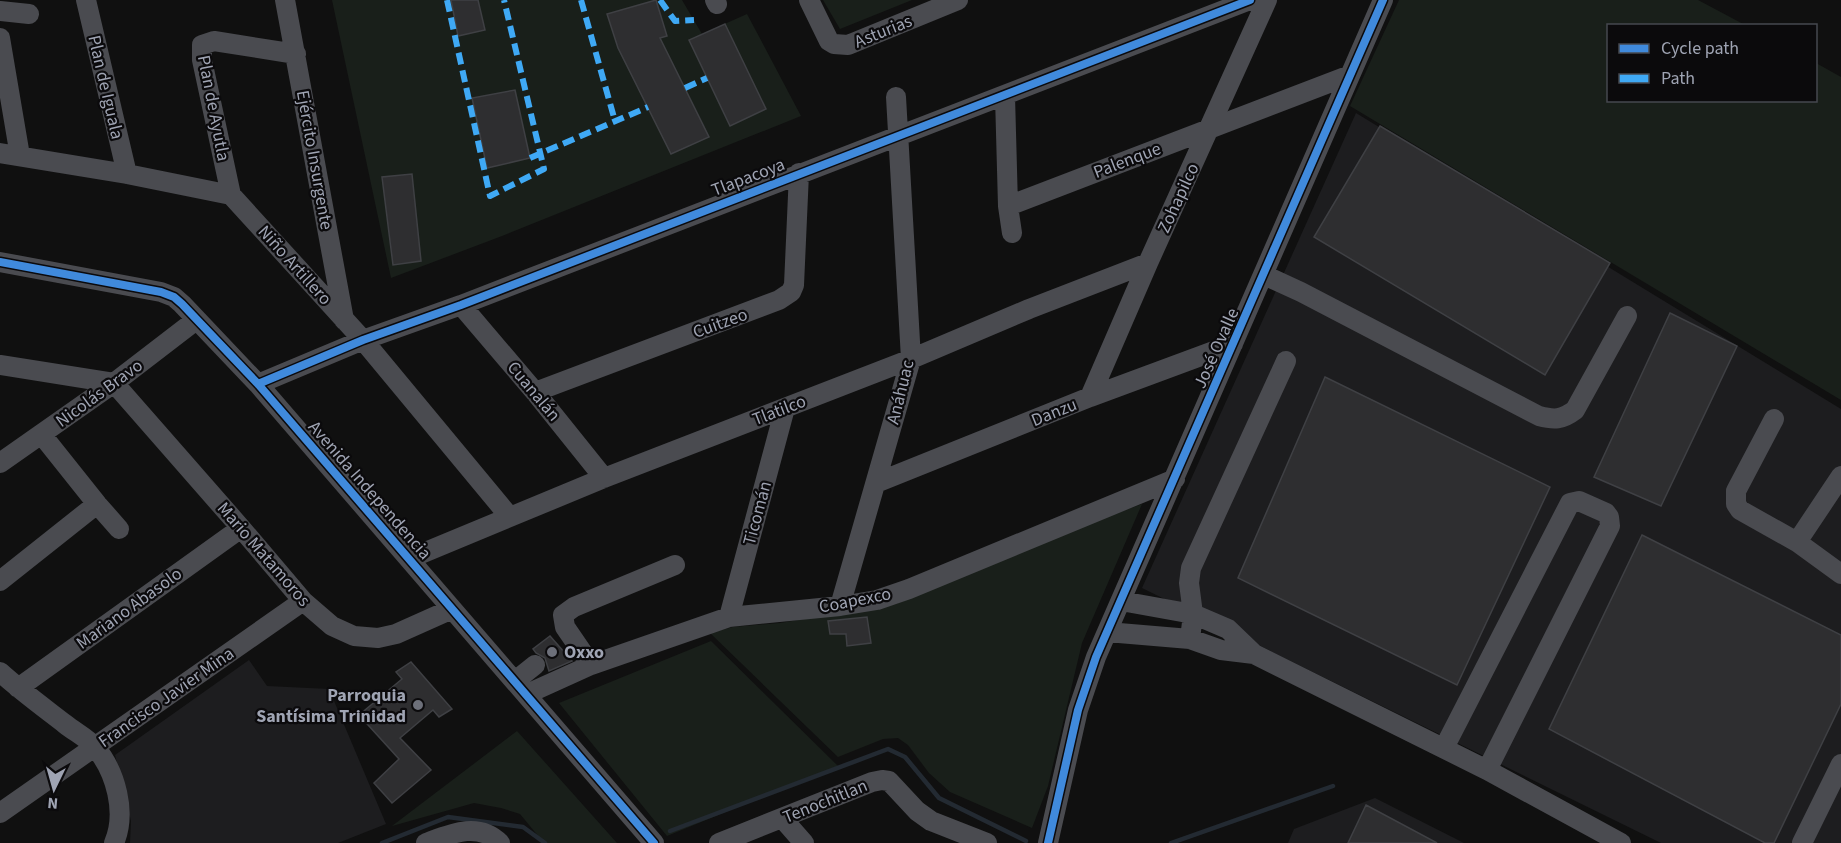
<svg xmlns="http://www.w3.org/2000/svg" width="1841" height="843" font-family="'Source Sans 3',sans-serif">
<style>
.built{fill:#1d1d1f}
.green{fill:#191f1a}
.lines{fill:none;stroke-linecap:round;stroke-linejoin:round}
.stream{stroke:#232a32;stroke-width:4.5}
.building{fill:#2e2e30;stroke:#3f4044;stroke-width:1.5}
.minor{stroke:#4a4b50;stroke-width:20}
.quiet{stroke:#3fa9f5;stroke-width:6;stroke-dasharray:12 6;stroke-linecap:butt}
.cycleway-casing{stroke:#0b0a0c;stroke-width:11}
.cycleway{stroke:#408adc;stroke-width:8}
.poi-dot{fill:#6d707a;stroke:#0b0a0c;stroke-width:2}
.labels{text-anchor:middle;stroke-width:4.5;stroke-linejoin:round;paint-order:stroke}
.street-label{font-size:18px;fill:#9fa4b3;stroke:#0b0a0c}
.poi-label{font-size:18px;font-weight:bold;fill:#9fa4b3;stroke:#0b0a0c;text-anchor:start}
</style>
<rect width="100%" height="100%" fill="#101010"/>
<path class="built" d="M 1356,113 L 1841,409 L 1841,843 L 1661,843 L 1142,588 Z
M 249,660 L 267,686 L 329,689 L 386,824 L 338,843 L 130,843 L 131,821 L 115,755 Z
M 1375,798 L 1464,843 L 1288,843 L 1294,829 Z"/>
<path class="green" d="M 332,0 L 682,0 L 702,34 L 747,14 L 801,116 L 502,236 L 391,278 Z
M 823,0 L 912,0 L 840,29 Z
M 1399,0 L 1698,0 L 1745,25 L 1608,26 L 1608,100 L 1816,100 L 1816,63 L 1841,77 L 1841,400 L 1350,106 Z
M 1142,504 L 1082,643 L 1048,786 L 1032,828 L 950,792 L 929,773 L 908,745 L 898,738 L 883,739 L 838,757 L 710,633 L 733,627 L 780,623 L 896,604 L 1082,526 Z
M 711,641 L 838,766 L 667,836 L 559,703 Z
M 517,731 L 617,843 L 544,843 L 520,814 L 501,808 L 474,803 L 392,826 Z"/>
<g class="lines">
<path class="stream" d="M 670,831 L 888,749 L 905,757 L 939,798 L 1026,841
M 382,843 L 448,817 L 523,827 L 545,843
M 1171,843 L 1333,786"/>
</g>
<path class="building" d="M 451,0 L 478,0 L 485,30 L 458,36 Z
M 656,0 L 667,36 L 660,38 L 709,137 L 671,154 L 618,48 L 607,14 Z
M 725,24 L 766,109 L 730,126 L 689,40 Z
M 515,90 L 530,158 L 487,168 L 472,98 Z
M 1380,126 L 1610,263 L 1545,375 L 1314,237 Z
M 412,174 L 421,261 L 393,265 L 382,177 Z
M 1670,313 L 1737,346 L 1661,506 L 1594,477 Z
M 1325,377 L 1550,487 L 1457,685 L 1238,578 Z
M 1642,535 L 1841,635 L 1841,704 L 1774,843 L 1765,843 L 1549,729 Z
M 867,617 L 871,643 L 847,646 L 846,634 L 830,634 L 828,621 Z
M 550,636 L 572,661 L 549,671 L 545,658 L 536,653 L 533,649 Z
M 411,662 L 452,709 L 439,717 L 433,710 L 400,738 L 431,770 L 392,803 L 374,783 L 399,759 L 359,715 L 402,679 L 396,672 Z
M 1366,805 L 1437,843 L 1348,843 Z"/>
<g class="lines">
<path class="minor" d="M 86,0 L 127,174
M 285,0 L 344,320
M 715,0 L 717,4
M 809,0 L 829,41 L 834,44 L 848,45 L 958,0
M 0,11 L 29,14
M 0,38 L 20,156
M 1005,96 L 1008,206 L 1012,233
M 0,153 L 127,174 L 231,195 L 363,340 L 509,516
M 231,195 L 202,60 L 202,45 L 214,41 L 296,54
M 1008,206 L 1350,75
M 0,262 L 161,292 L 174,297 L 182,304 L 258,384 L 654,843
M 1264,275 L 1301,292 L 1539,416 C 1554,420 1562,420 1575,410 L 1627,316
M 461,305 L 535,392 L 604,478
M 0,365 L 114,383 L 241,528 L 303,601 L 332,626 L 354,636 L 378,638 L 396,634 L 452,609
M 258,384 L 363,340 L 461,305 L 1250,0
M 535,392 L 779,300 L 791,292 L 794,285 L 799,173
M 1090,397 L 1148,263 L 1267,0
M 1774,419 L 1736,491 L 1736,504 L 1740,510 L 1797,542 L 1841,574
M 42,435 L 97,504 L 119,529
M 0,463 L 114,383 L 196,320
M 876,483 L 1090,397 L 1233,344
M 1797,542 L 1841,476
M 411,558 L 604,478 L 911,359 L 1029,309 L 1148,263
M 0,581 L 97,504
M 1121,601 L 1193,614 L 1228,629 L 1254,654 L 1487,770 L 1621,843
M 840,606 L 911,359 L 896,97
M 729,617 L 785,408
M 1107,632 L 1190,639 L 1221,650 L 1254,654
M 1190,639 L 1193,614 L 1189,583 L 1191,568 L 1286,361
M 591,665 L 565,627 L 563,615 L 574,607 L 675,565
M 0,672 C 21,691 43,707 65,724 C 75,732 87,738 95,747 C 116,772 127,813 114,843
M 515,681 L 535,665
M 18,688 L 241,528
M 527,694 L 591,665 L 729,617 L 840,606 L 877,600 L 909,589 L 1175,479
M 1444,748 L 1570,503 L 1579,501 L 1606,513 L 1609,517 L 1610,526 L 1487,770
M 0,813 L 303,601
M 782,818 L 804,843
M 426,843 C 450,834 478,821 500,843
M 719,843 L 872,782 L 882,780 L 889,781 L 917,811 L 931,821 L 987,843
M 1048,843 L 1078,710 L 1096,657 L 1383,0
M 1802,843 L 1841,764"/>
<path class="quiet" d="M 447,0 L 490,196 L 544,169 L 504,0
M 581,0 L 615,121
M 660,0 L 675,21 L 694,20
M 685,88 L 707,78
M 530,158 L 648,107"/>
<g class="cycleway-casing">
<path id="cycleway" d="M 0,262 L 161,292 L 174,297 L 182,304 L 258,384 L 654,843
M 258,384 L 363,340 L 461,305 L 1250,0
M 1048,843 L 1078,710 L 1096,657 L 1383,0"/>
</g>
<use href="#cycleway" class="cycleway"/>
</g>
<g class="poi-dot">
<circle cx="552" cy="652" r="6"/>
<circle cx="418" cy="705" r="6"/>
</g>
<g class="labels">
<g class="street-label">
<text transform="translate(883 31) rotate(-22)" y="6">Asturias</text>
<text transform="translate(106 87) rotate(77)" y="6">Plan de Iguala</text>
<text transform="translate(214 108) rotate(79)" y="6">Plan de Ayutla</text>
<text transform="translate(315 160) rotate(80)" y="6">Ejército Insurgente</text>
<text transform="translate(1127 160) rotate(-21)" y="6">Palenque</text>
<text transform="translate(748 177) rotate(-21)" y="6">Tlapacoya</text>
<text transform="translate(1178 198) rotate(-65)" y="6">Zohapilco</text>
<text transform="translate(295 265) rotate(48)" y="6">Niño Artillero</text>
<text transform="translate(720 323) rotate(-20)" y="6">Cuitzeo</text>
<text transform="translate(1216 348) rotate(-66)" y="6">José Ovalle</text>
<text transform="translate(534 391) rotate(50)" y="6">Cuanalán</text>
<text transform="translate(900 392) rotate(-76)" y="6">Anáhuac</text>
<text transform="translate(99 393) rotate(-36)" y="6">Nicolás Bravo</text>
<text transform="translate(779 410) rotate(-21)" y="6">Tlatilco</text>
<text transform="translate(1054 412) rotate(-22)" y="6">Danzu</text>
<text transform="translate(370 490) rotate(49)" y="6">Avenida Independencia</text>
<text transform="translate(757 513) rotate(-75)" y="6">Ticomán</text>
<text transform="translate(264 554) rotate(49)" y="6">Mario Matamoros</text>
<text transform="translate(855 600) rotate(-11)" y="6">Coapexco</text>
<text transform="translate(129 608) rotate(-36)" y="6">Mariano Abasolo</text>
<text transform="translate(166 697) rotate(-35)" y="6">Francisco Javier Mina</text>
<text transform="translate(825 801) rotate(-22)" y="6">Tenochitlan</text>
</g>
<g class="poi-label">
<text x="564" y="658">Oxxo</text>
<text x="406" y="701" text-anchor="end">Parroquia<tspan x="406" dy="21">Santísima Trinidad</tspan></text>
</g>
</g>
<rect x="1607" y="24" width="210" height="78" fill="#0b0a0c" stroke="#46484f" stroke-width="1.5"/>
<rect x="1619" y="44" width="30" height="9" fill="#408adc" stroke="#46484f" stroke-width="1.5"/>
<text x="1661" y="54" font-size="18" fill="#9fa4b3">Cycle path</text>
<rect x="1619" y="74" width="30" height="9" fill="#3fa9f5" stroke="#46484f" stroke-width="1.5"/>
<text x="1661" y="84" font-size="18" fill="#9fa4b3">Path</text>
<g transform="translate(54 789) rotate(185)" stroke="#0b0a0c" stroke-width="4.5" paint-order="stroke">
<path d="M0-4.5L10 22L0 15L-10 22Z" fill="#9fa4b3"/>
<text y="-9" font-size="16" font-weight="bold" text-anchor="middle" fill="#9fa4b3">N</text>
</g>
</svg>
